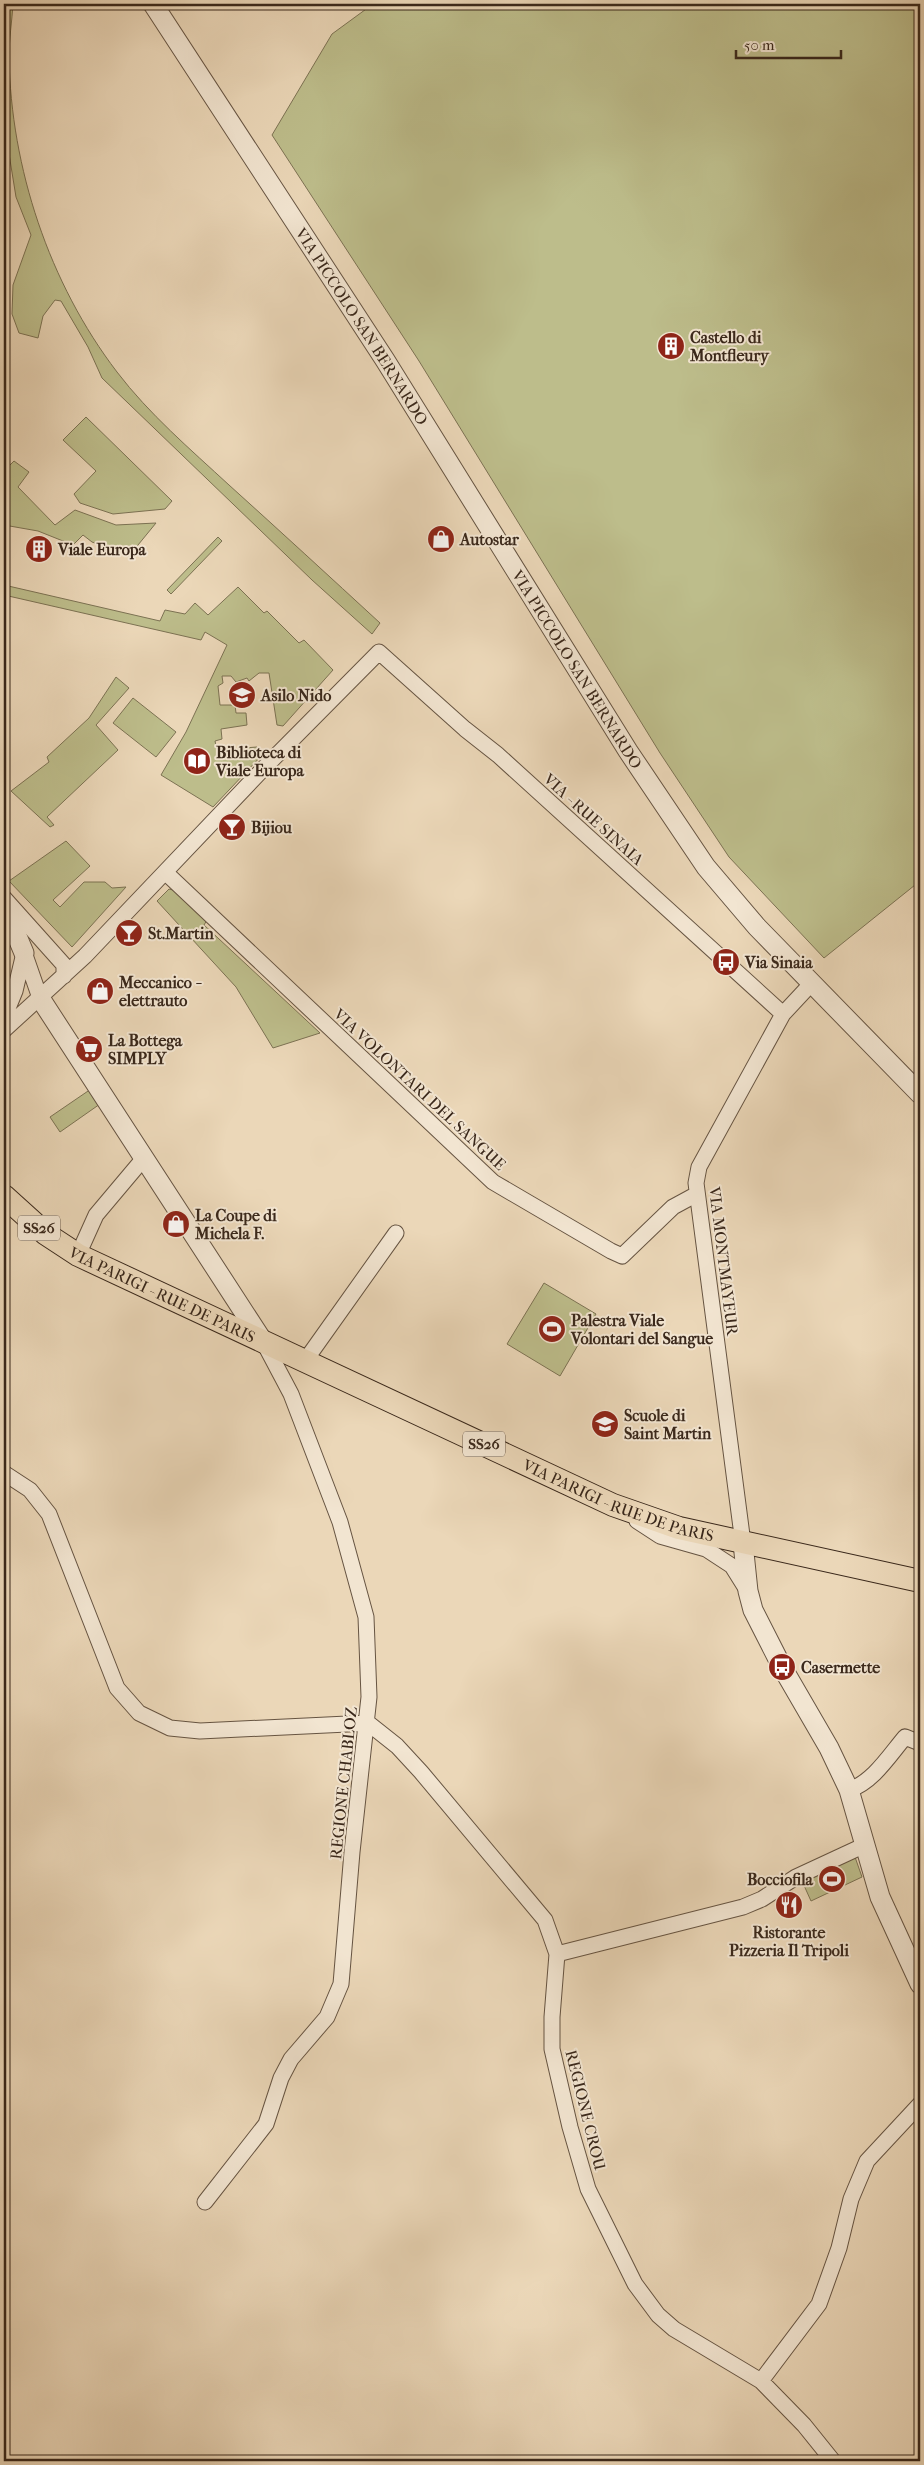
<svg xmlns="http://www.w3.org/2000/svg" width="924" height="2465" font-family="'IM FELL French Canon',serif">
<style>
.green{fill:#bdbd8b;stroke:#7c7253}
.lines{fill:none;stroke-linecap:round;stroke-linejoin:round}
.minor-casing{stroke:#665442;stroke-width:17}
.tertiary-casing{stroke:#665442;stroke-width:21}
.primary-casing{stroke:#3a281b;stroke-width:24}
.minor{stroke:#f2e5d1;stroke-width:15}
.tertiary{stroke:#f2e5d1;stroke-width:19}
.primary{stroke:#ebd7b8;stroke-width:22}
.labels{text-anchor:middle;stroke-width:4;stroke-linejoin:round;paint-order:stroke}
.shield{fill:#f2e5d1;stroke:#716152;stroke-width:1}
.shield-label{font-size:15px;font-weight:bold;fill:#3a281b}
.street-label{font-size:16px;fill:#3a281b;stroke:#f2e5d1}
.poi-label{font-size:16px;font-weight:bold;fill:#3a281b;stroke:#f2e5d1;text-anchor:start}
</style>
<rect width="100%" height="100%" fill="#ebd7b8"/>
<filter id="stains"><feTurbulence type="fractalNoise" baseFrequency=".004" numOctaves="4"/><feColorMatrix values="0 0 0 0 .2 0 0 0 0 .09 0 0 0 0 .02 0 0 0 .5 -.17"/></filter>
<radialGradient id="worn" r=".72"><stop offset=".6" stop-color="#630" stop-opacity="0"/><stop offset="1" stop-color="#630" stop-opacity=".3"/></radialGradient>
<path class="green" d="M 4,4 L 13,4 C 12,21 9,39 9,57 C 11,168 49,283 117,372 C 149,414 190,449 229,485 C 280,531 330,577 380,623 L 372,634 L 312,580 L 102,378 L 88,347 L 61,301 L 55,300 L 43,316 L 38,338 L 19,333 L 12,314 L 13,285 L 31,235 L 16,197 L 4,123 Z
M 373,4 L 920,4 L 920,881 L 824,958 L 729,857 L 660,753 L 419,361 L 272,135 L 332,34 Z
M 86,417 L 172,501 L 165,509 L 113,514 L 80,503 L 74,494 L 96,471 L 63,440 Z
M 14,461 L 29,472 L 18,487 L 55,525 L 75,510 L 116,525 L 156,523 L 129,556 L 92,542 L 83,535 L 73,545 L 38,531 L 4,525 L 4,471 Z
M 218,537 L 222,541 L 171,594 L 167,590 Z
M 4,585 L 160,621 L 165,610 L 185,614 L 195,603 L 208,615 L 238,587 L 264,613 L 267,611 L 299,643 L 304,640 L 333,670 L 283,726 L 277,725 L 269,673 L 259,673 L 249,681 L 247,678 L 236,682 L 231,676 L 222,676 L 223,683 L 218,686 L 220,705 L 235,705 L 236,713 L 246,713 L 247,725 L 221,729 L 222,739 L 215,741 L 217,750 L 257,747 L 263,754 L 213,807 L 161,775 L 186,732 L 227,645 L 205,632 L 201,640 L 4,595 Z
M 116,677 L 129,688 L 96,725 L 118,750 L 47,817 L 54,825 L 50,827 L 11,791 L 49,762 L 47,757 L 89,718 Z
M 133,698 L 176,732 L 156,757 L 113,723 Z
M 66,841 L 90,866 L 53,900 L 60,907 L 84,882 L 105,882 L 112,888 L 126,887 L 72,947 L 9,881 Z
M 169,889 L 177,891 L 207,920 L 204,925 L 320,1033 L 273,1048 L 236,987 L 157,901 Z
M 91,1089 L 100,1104 L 60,1132 L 50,1117 Z
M 544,1283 L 596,1314 L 560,1376 L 507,1344 Z
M 855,1857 L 862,1877 L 811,1901 L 802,1881 Z"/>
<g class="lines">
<g class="minor-casing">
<path id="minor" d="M 165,872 L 493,1182 L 611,1251 L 622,1256 L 673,1207 L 697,1194
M 4,898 L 64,965 L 64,976
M 25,955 L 40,998
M 4,1018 L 15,991 L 24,953
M 4,1030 L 85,956 L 262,770 L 379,652 L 465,729 L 498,755 L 783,1014
M 78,1255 L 96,1215 L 144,1158
M 305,1361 L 396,1233
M 4,1473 L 30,1490 L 49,1514 L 117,1688 L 139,1713 L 170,1728 L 200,1731 L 368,1723
M 637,1521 L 660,1536 L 706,1549 L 732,1566 L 747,1590
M 743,1543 L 696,1183 L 699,1167 L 783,1014 L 811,984
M 368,1723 L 397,1746 L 421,1772 L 545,1920 L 557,1954 L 552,2017 L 552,2049 L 570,2127 L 588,2189 L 635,2284 L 658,2315 L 674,2329 L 761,2381 L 804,2425 L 833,2461
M 849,1790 C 873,1782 889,1756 905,1737 L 920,1743
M 557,1954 L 743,1907 L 762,1899 L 796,1877 L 865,1845
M 205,2202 L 266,2124 L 281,2078 L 291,2059 L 327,2017 L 341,1984 L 352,1852 L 369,1697 L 366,1617 L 340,1522 L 291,1394 L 264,1343
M 761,2381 L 819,2304 L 839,2248 L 851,2199 L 867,2161 L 920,2104"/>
</g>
<g class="tertiary-casing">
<g id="tertiary">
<path id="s1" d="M 153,4 L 385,360 L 628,751 L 706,867 L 757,927 L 920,1094"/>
<path d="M 4,905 L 24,953"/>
<path d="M 40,998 L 264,1343"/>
<path d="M 743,1543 L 748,1591 L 753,1610 L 782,1667 L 829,1748 L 849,1790 L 880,1897 L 920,1984"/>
</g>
</g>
<g class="primary-casing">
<g id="primary">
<path id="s2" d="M 4,1196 L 46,1234 L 78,1255 L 613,1505 L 679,1528 L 920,1581"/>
</g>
</g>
<use href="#minor" class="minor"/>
<use href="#tertiary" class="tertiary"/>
<use href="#primary" class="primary"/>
</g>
<defs>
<g id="building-disc" transform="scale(1.4375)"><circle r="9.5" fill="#8f2418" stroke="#f2e5d1"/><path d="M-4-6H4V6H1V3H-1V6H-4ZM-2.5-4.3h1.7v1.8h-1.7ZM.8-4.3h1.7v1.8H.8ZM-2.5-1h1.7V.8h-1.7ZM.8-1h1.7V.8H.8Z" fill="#fff"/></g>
<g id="shop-disc" transform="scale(1.4375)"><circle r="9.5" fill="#8f2418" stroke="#f2e5d1"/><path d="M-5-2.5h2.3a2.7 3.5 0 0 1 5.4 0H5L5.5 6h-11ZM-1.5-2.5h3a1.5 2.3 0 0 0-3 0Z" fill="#fff"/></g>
<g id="school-disc" transform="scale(1.4375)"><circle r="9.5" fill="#8f2418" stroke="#f2e5d1"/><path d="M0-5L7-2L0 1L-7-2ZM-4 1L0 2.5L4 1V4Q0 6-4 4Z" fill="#fff"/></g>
<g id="library-disc" transform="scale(1.4375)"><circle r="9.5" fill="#8f2418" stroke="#f2e5d1"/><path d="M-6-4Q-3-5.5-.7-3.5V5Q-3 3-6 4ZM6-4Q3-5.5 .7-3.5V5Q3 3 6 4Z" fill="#fff"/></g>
<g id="bar-disc" transform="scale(1.4375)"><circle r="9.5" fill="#8f2418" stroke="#f2e5d1"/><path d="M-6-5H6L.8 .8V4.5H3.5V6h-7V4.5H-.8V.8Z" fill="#fff"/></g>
<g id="bus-disc" transform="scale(1.4375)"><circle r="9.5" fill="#8f2418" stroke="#f2e5d1"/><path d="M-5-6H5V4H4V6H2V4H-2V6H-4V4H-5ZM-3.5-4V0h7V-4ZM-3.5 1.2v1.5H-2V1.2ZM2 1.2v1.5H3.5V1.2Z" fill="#fff"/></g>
<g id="supermarket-disc" transform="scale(1.4375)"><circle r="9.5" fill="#8f2418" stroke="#f2e5d1"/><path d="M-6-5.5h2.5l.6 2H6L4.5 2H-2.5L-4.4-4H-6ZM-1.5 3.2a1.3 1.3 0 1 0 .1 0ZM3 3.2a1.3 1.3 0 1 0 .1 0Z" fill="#fff"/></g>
<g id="stadium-disc" transform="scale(1.4375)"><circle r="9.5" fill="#8f2418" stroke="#f2e5d1"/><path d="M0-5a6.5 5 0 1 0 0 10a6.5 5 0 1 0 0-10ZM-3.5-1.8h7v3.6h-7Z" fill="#fff"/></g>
<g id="restaurant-disc" transform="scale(1.4375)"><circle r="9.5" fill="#8f2418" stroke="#f2e5d1"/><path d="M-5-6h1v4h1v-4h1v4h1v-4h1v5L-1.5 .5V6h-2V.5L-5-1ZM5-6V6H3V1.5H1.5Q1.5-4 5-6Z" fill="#fff"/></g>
</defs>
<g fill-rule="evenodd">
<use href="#building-disc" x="671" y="346"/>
<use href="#shop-disc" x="441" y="539"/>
<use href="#building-disc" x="39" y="549"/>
<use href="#school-disc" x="242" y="695"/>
<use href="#library-disc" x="197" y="761"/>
<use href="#bar-disc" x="232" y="827"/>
<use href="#bar-disc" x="129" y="933"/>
<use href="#bus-disc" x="726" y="962"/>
<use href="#shop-disc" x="100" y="991"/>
<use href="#supermarket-disc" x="89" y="1049"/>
<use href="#shop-disc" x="176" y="1224"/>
<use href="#stadium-disc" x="552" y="1329"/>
<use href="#school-disc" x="605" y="1424"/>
<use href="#bus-disc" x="782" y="1667"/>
<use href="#stadium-disc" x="832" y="1879"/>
<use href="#restaurant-disc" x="789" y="1905"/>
</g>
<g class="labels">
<g class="shield">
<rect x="18" y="1215.5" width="42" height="25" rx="4"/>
<rect x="463" y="1431.5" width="42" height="25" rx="4"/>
</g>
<g class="shield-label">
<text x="39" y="1233">SS26</text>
<text x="484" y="1449">SS26</text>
</g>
<g class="street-label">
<text dy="6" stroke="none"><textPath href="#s1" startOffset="384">VIA PICCOLO SAN BERNARDO</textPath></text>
<text dy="6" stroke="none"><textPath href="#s1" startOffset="789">VIA PICCOLO SAN BERNARDO</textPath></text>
<text transform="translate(594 819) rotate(42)" y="6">VIA - RUE SINAIA</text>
<text transform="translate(420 1089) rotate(43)" y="6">VIA VOLONTARI DEL SANGUE</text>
<text transform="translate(724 1261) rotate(83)" y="6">VIA MONTMAYEUR</text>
<text dy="6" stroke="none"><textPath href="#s2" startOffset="188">VIA PARIGI - RUE DE PARIS</textPath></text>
<text dy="6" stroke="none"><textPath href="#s2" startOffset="689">VIA PARIGI - RUE DE PARIS</textPath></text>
<text transform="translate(343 1783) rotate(-84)" y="6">REGIONE CHABLOZ</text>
<text transform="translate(586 2110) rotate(76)" y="6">REGIONE CROU</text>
</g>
<g class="poi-label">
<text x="690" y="343">Castello di<tspan x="690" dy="18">Montfleury</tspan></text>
<text x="460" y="545">Autostar</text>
<text x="58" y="555">Viale Europa</text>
<text x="261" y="701">Asilo Nido</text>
<text x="216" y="758">Biblioteca di<tspan x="216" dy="18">Viale Europa</tspan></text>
<text x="251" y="833">Bijiou</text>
<text x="148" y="939">St.Martin</text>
<text x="745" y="968">Via Sinaia</text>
<text x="119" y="988">Meccanico -<tspan x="119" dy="18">elettrauto</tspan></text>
<text x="108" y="1046">La Bottega<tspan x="108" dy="18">SIMPLY</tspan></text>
<text x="195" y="1221">La Coupe di<tspan x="195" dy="18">Michela F.</tspan></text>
<text x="571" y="1326">Palestra Viale<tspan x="571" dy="18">Volontari del Sangue</tspan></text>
<text x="624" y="1421">Scuole di<tspan x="624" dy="18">Saint Martin</tspan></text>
<text x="801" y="1673">Casermette</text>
<text x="813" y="1885" text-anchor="end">Bocciofila</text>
<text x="789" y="1938" text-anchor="middle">Ristorante<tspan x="789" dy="18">Pizzeria Il Tripoli</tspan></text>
</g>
</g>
<rect width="924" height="2465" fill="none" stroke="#ebd7b8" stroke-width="20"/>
<rect x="5" y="5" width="914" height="2455" fill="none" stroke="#3a281b" stroke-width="2.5"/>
<rect x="10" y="10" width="904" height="2445" fill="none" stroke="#3a281b"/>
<path d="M736 50v8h105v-8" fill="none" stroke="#3a281b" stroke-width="2.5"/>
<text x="744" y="50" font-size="15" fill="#3a281b" stroke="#f2e5d1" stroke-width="4" paint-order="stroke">50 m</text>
<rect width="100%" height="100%" filter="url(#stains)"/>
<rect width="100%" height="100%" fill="url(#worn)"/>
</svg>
